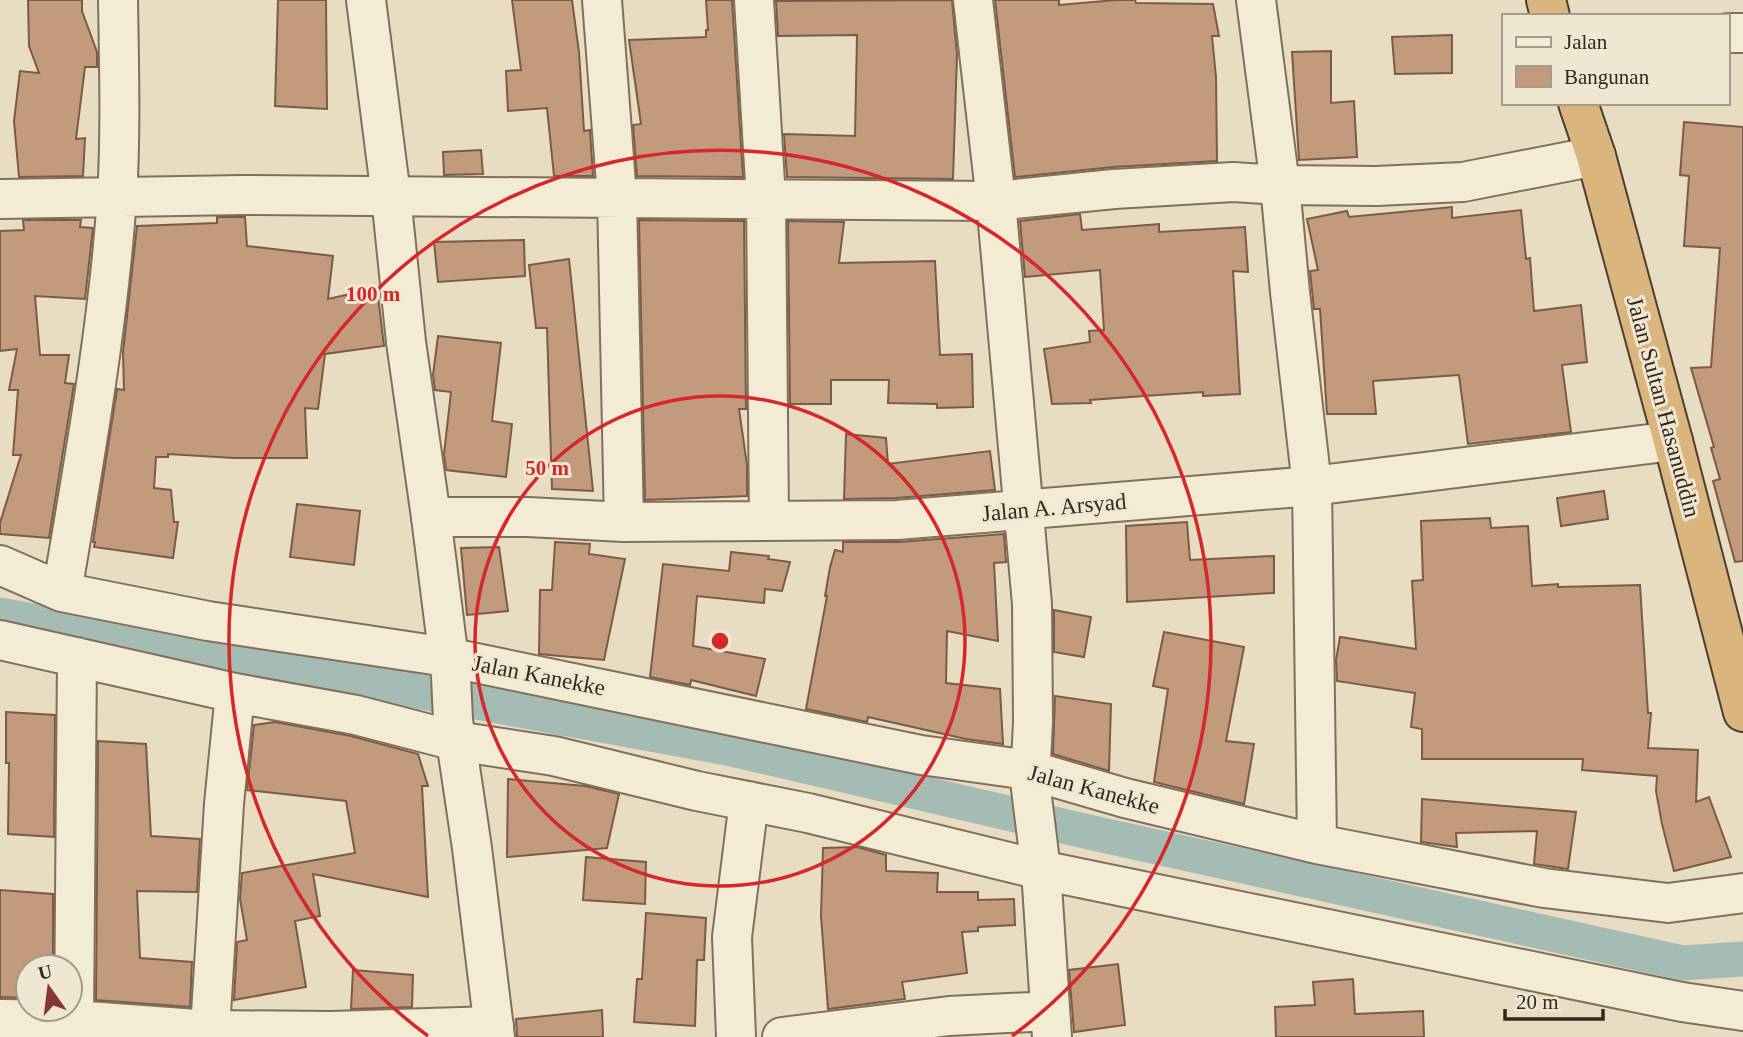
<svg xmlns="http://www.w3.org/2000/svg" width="1743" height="1037" font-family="Georgia,serif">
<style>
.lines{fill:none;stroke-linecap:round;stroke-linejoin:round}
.canal{stroke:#a5bcb5;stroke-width:35}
.building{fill:#c29a7e;stroke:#7c5b45;stroke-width:2}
.minor-casing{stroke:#806f5c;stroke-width:42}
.tertiary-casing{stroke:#806f5c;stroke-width:42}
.trunk-casing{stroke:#4e3e30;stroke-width:42}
.minor{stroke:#f4ebd5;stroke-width:38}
.tertiary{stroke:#f4ebd5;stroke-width:38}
.trunk{stroke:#dab67e;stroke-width:38}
.ring{fill:none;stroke:#d62828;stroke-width:3.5}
.labels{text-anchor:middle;stroke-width:6;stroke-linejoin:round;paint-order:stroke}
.street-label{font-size:23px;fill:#32281e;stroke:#f0e7d2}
.centre{fill:#d62828;stroke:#f0e7d2;stroke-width:3.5}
.ring-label{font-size:21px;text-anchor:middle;font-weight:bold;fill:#d62828;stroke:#f0e7d2;stroke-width:6;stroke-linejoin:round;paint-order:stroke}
</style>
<rect width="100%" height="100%" fill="#e8ddc3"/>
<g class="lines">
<path class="canal" d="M 0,615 L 727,748 L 1093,833 L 1683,963 L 1743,959"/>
</g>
<path class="building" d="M 28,0 L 82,0 L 82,11 L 97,52 L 97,67 L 85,67 L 76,139 L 85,138 L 83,176 L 19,177 L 14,121 L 20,71 L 39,73 L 29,46 Z
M 278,0 L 326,0 L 327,109 L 275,106 Z
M 512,0 L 572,0 L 579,52 L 584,131 L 590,130 L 593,176 L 554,176 L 547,108 L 508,111 L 506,71 L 521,70 Z
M 706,0 L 732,0 L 743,177 L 637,176 L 633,125 L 641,124 L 629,40 L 706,37 L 706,30 L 708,30 Z
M 952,0 L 957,55 L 953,179 L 787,177 L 784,134 L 855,136 L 857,35 L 778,36 L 776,1 Z
M 995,0 L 1059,0 L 1059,5 L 1116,0 L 1135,0 L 1136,3 L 1213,4 L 1219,36 L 1212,36 L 1216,77 L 1217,161 L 1113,167 L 1015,177 Z
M 1452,35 L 1452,73 L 1395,74 L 1392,37 Z
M 1331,51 L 1331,103 L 1354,101 L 1357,157 L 1299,160 L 1292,52 Z
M 1684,122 L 1743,127 L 1743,561 L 1735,562 L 1713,481 L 1720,479 L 1711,448 L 1714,447 L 1691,368 L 1711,367 L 1720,248 L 1684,246 L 1689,176 L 1680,175 Z
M 481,150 L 483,174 L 444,175 L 443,152 Z
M 1452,207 L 1452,218 L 1521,210 L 1526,259 L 1530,258 L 1534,311 L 1581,305 L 1587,362 L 1562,365 L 1571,432 L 1468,444 L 1459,375 L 1373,381 L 1376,414 L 1327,414 L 1320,309 L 1314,309 L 1310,271 L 1318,270 L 1307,219 L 1347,211 L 1349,217 Z
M 1080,214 L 1082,230 L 1159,224 L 1159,232 L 1245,227 L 1248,272 L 1233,271 L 1240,394 L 1203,396 L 1203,392 L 1144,396 L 1090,400 L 1091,403 L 1052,404 L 1044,349 L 1090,342 L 1089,331 L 1104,330 L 1100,270 L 1025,277 L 1020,221 Z
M 217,217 L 245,217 L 247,246 L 333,256 L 328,299 L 377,288 L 384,346 L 325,354 L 318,409 L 305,408 L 307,458 L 234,458 L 168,454 L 168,457 L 156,457 L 154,488 L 171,490 L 174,522 L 178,522 L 173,558 L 94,547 L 95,542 L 93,542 L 117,389 L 124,390 L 123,352 L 137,226 L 217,223 Z
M 23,220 L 81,220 L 80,227 L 93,228 L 85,299 L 35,296 L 40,355 L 69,355 L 65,383 L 74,384 L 49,538 L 0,534 L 0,523 L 21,455 L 13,455 L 18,390 L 9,390 L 17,349 L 0,351 L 0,231 L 24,230 Z
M 639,220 L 744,221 L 746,409 L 739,409 L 747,465 L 747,496 L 645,500 Z
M 788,221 L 844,222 L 839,263 L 935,261 L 940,355 L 972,354 L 973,407 L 937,408 L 937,404 L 888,403 L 889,380 L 831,380 L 831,404 L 790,404 Z
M 524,240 L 525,276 L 438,282 L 434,242 Z
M 569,259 L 593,491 L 552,489 L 547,328 L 536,328 L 529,265 Z
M 438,336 L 501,343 L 492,421 L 512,424 L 506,477 L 446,470 L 444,454 L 451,392 L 435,390 L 433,375 Z
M 846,434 L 886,438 L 888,464 L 990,451 L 995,490 L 896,498 L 844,499 Z
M 1604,491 L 1608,519 L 1561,526 L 1557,498 Z
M 297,504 L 360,511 L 354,565 L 290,557 Z
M 1490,518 L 1491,528 L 1528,526 L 1532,586 L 1558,584 L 1558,587 L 1640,585 L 1648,713 L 1651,713 L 1648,748 L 1698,750 L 1696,802 L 1709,797 L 1731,857 L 1674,871 L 1662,824 L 1656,791 L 1657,776 L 1582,770 L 1583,759 L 1422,759 L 1422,729 L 1411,727 L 1415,693 L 1337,681 L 1336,660 L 1340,637 L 1416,649 L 1412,581 L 1423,580 L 1421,521 Z
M 1187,522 L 1190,560 L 1274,556 L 1274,593 L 1127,602 L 1126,526 Z
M 1004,534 L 1006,562 L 994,563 L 998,641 L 947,631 L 946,683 L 1000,689 L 1003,744 L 966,739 L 868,717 L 867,722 L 806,709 L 827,596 L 825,596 L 830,567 L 835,550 L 843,552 L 843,542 L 899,542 Z
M 555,542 L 590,544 L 589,554 L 625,559 L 604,660 L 539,654 L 540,590 L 552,590 Z
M 499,547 L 508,611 L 467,615 L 461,548 Z
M 731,552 L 769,556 L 768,559 L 790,562 L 782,591 L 765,589 L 764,603 L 697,596 L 693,646 L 765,659 L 756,696 L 691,680 L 690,685 L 650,677 L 663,564 L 729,571 Z
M 1054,610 L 1091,617 L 1084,657 L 1054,652 Z
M 1164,632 L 1244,647 L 1226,741 L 1254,744 L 1244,804 L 1154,782 L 1168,689 L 1153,686 Z
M 1055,696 L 1111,704 L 1109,771 L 1053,754 Z
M 6,712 L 55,715 L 54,837 L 8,834 L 9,763 L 6,763 Z
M 275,722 L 351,736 L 418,754 L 428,786 L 422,786 L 428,897 L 313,874 L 320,916 L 295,921 L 306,987 L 234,1000 L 237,942 L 247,940 L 240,899 L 242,873 L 355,853 L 346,801 L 247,790 L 254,725 Z
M 98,741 L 146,744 L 151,836 L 200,839 L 197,892 L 137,891 L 140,958 L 192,962 L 190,1007 L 96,1000 Z
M 508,779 L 585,786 L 619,794 L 607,848 L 507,857 Z
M 1422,799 L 1576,812 L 1568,869 L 1534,864 L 1537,831 L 1456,833 L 1457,847 L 1421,842 Z
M 857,847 L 886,855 L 886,871 L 938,873 L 937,892 L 978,892 L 978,900 L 1014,899 L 1015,925 L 978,927 L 978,931 L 962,932 L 967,973 L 902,982 L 905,999 L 828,1009 L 821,916 L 823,848 Z
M 586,857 L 646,862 L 645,904 L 583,900 Z
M 0,890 L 53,894 L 53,967 L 28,967 L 28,998 L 0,997 Z
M 646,913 L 706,918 L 704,960 L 697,960 L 695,1026 L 634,1022 L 637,979 L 642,979 Z
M 1118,964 L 1125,1025 L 1074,1032 L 1069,970 Z
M 353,970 L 413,975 L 412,1007 L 351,1009 Z
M 1353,979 L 1355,1014 L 1423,1011 L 1424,1037 L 1276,1037 L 1275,1007 L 1315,1005 L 1313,982 Z
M 602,1010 L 603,1037 L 517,1037 L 516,1019 Z"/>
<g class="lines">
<g class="minor-casing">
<path id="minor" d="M 602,0 L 617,197 L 624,522
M 754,0 L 766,199 L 769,519
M 973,0 L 996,201 L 1032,604 L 1033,722 L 1030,781 L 1041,870 L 1052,1037
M 1256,0 L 1280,185 L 1290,292 L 1312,486 L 1317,844
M 1727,33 L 1743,33
M 0,199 L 242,195 L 996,201 L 1114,189 L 1233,182 L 1280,185 L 1376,186 L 1463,182 L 1596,156
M 431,517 L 528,517 L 624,522 L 897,520 L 1312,486 L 1673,441
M 0,565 L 62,592 L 208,621 L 447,657 L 921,755 L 1029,770 L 1125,798 L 1317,844 L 1544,888 L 1668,903 L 1743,893
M 62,592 C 84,461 108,329 117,197 C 121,131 119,65 118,0
M 0,640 L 235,693 L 356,715 L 456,741 L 554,756 L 697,791 L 808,813 L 1041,870 L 1682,1002 L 1743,1011
M 0,1019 L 74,1020 L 210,1030 L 331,1031 L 494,1026
M 74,1020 L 77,657
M 210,1030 L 224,804 L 235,693
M 736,1037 L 732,937 L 749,801
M 782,1037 L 949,1016 L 1050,1011"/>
</g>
<g class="tertiary-casing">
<path id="tertiary" d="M 366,0 L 391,196 L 406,342 L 431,517 L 451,676 L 453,720 L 472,848 L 495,1037"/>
</g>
<g class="trunk-casing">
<path id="trunk" d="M 1546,0 L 1550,16
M 1578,103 L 1596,156 L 1673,441 L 1743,712"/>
</g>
<use href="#minor" class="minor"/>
<use href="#tertiary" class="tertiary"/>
<use href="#trunk" class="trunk"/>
</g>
<g class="ring">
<circle cx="720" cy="641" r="245"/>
<path d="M428 1036A491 491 0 1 1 1012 1036"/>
</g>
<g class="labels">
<g class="street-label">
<text transform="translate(1664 407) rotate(75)" y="8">Jalan Sultan Hasanuddin</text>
<text transform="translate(1054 507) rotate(-5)" y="8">Jalan A. Arsyad</text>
<text transform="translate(539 675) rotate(11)" y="8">Jalan Kanekke</text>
<text transform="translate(1094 789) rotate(15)" y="8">Jalan Kanekke</text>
</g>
</g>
<circle cx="720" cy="641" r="10" class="centre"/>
<g class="ring-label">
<text x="373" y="301">100 m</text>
<text x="547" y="475">50 m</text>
</g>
<rect x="1502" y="14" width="228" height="91" fill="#f0e7d2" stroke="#a49b8a" stroke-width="2"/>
<rect x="1516" y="37" width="35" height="10" fill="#f4ebd5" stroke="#a49b8a" stroke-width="2"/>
<text x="1564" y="49" font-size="21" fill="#32281e">Jalan</text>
<rect x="1516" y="66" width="35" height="21" fill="#c29a7e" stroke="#a49b8a" stroke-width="2"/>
<text x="1564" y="84" font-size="21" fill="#32281e">Bangunan</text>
<g transform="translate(49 988) rotate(346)"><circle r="33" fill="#f0e7d2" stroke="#a49b8a" stroke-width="2"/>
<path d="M0-5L12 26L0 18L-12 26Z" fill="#883435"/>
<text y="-10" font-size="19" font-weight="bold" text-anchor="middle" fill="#32281e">U</text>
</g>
<path d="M1505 1009v10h98v-10" fill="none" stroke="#32281e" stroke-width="3.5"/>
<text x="1516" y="1009" font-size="21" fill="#32281e" stroke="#f0e7d2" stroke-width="5" paint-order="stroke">20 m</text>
</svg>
